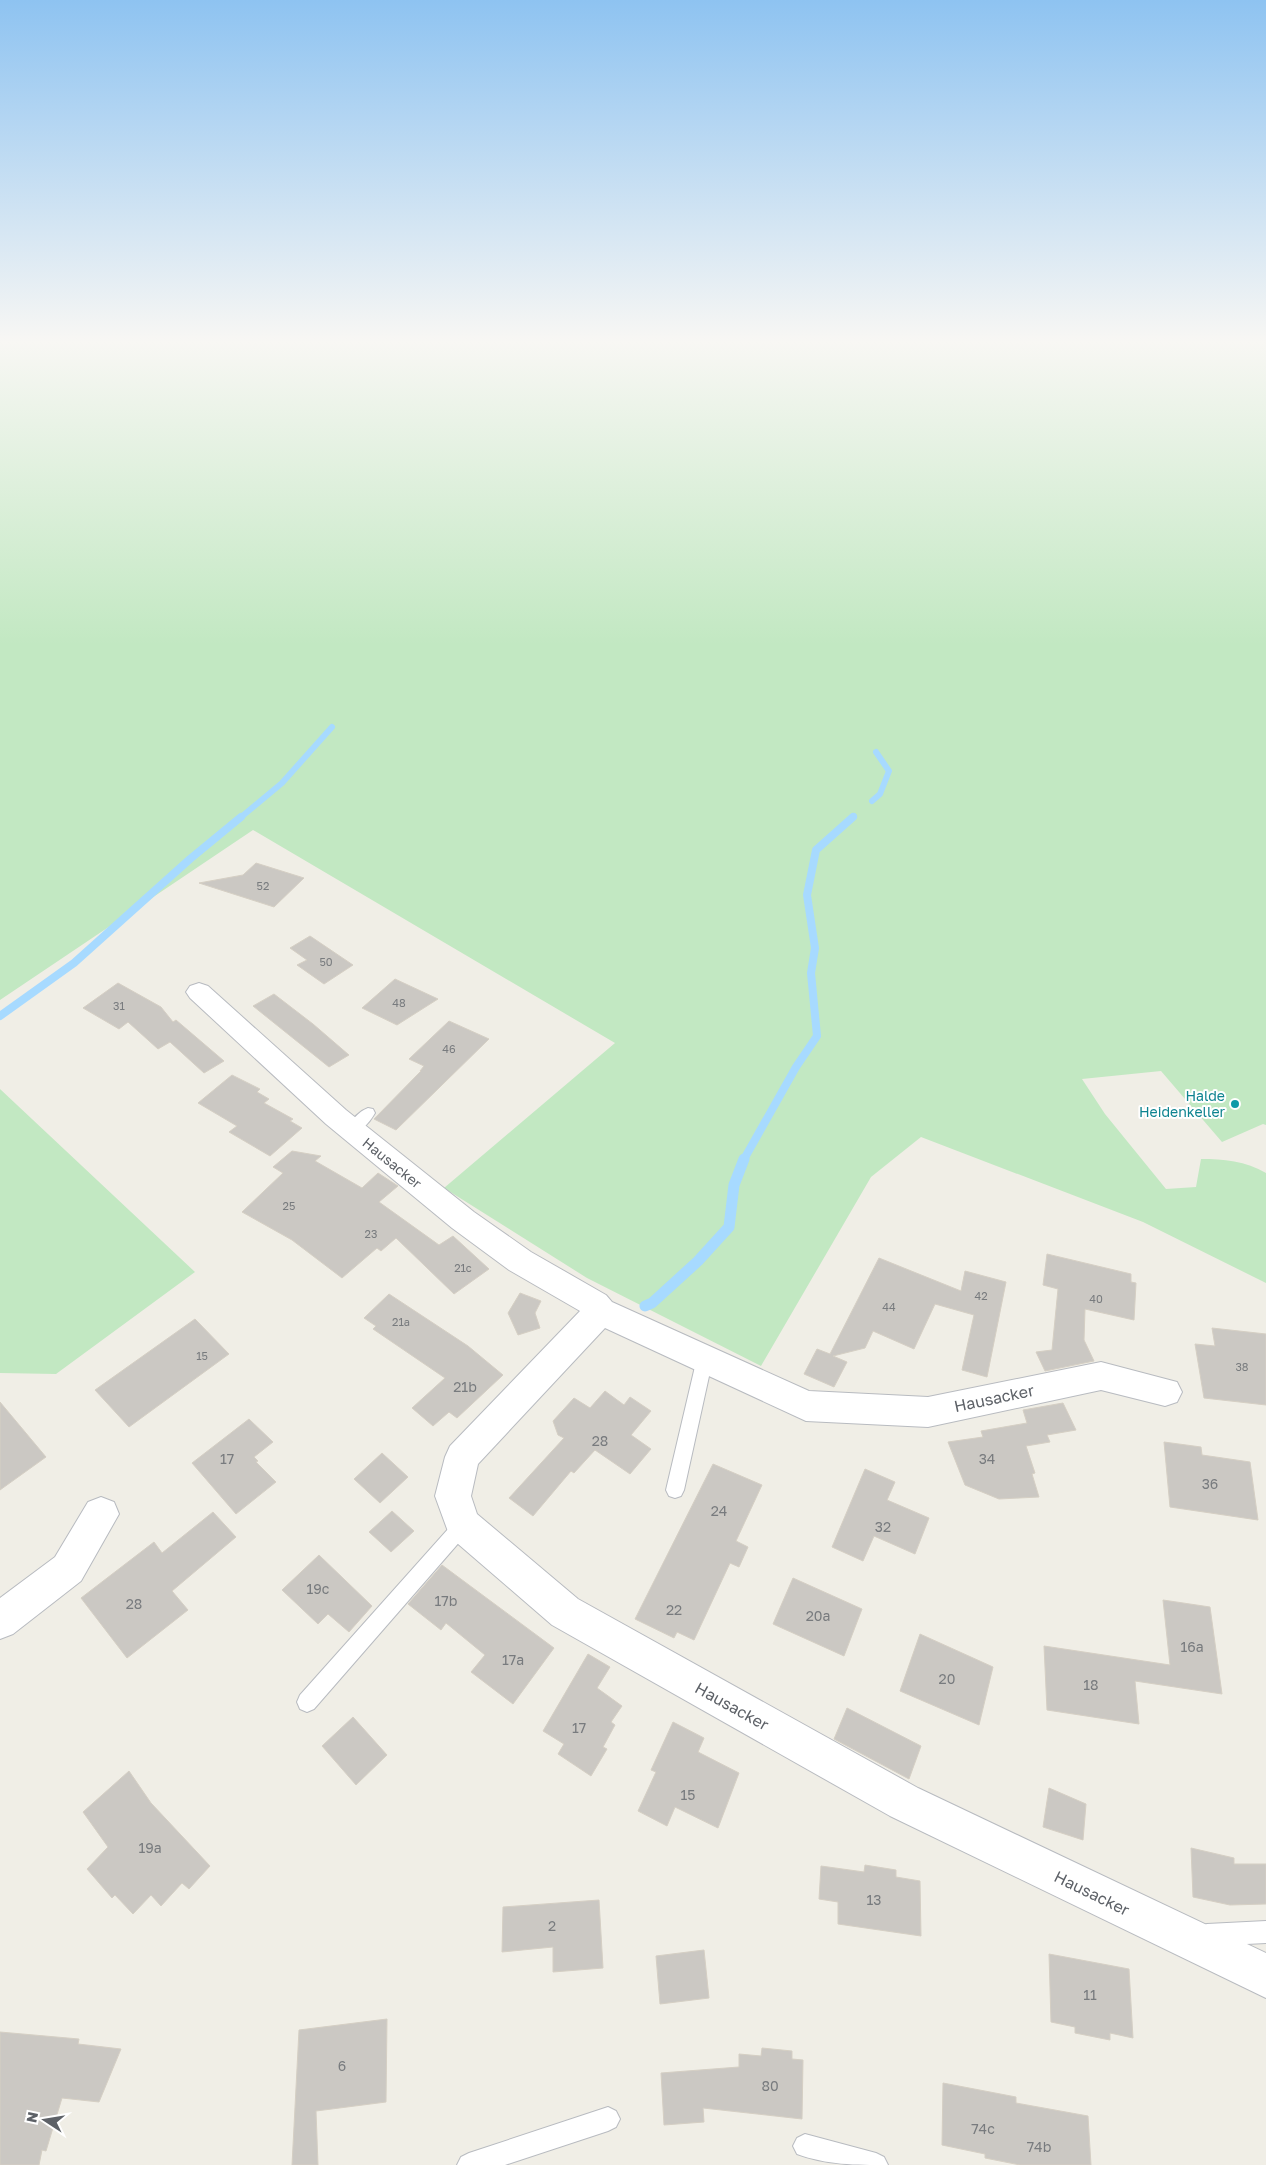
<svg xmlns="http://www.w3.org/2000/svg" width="1266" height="2165" font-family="'Golos Text',sans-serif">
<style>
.green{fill:#c2e8c2}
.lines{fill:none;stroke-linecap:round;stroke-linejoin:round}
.stream-far2{stroke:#a7daff;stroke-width:6}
.stream-far1{stroke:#a7daff;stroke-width:8}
.stream{stroke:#a7daff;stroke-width:11}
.building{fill:#cbc8c3;stroke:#d5cfc4}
.service-casing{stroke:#b8bbc0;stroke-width:2}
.minor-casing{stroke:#b8bbc0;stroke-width:2}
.service{fill:#fff;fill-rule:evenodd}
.minor{fill:#fff;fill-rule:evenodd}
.culture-dot{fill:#0f9aa8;stroke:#fff;stroke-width:2}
.labels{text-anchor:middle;stroke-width:4;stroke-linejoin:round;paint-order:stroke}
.number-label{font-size:11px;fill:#787b7e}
.culture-label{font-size:14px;fill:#0d838f;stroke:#fff;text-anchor:end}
.street-label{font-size:14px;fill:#5d6167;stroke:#fff}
.near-number-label{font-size:14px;fill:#787b7e}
.near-street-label{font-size:16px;fill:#5d6167;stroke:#fff}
</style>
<rect width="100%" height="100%" fill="#f0eee6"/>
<path class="green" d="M 0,342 L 1266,342 L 1266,1125 L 1263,1124 L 1222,1142 L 1161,1071 L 1082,1079 L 1105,1114 L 1166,1189 L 1196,1187 L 1201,1159 C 1223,1159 1246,1161 1266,1173 L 1266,1283 L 1143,1222 L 921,1137 L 871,1177 L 761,1366 L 587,1278 L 444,1188 L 615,1043 L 253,830 L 0,1000 Z
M 0,1089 L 195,1272 L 56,1374 L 0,1373 Z"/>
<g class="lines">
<path class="stream-far2" d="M 872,801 L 880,794 L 889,771 L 876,752
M 240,818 L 282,783 L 332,727
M 852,818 L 854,816"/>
<path class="stream-far1" d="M 0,1016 L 74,963 L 190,859 L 241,817
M 743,1161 L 796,1067 L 817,1036 L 811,973 L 815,948 L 807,895 L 816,850 L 853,817"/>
<path class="stream" d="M 645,1306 L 652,1303 L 698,1261 L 729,1227 L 734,1185 L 744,1159"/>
</g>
<path class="building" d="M 256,863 L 304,878 L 274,907 L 199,883 L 243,875 Z
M 310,936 L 353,965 L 324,984 L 297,965 L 307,960 L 290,948 Z
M 395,979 L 438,999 L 397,1025 L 362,1008 Z
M 118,983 L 161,1007 L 173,1022 L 176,1020 L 224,1061 L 204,1073 L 170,1042 L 158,1049 L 128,1022 L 119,1029 L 83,1008 Z
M 274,994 L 313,1024 L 349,1055 L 329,1067 L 253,1006 Z
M 449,1021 L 489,1039 L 396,1130 L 374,1119 L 421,1071 L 420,1071 L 424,1066 L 409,1059 Z
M 232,1075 L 260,1089 L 257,1092 L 269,1099 L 264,1103 L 293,1119 L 290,1121 L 302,1128 L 270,1156 L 229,1132 L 237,1126 L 198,1103 Z
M 292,1151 L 321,1156 L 315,1161 L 362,1188 L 378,1173 L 398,1186 L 379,1202 L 439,1245 L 453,1236 L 489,1269 L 454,1294 L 396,1238 L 381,1251 L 377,1248 L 342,1278 L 292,1240 L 242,1212 L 283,1173 L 273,1167 Z
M 1047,1254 L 1131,1274 L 1131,1282 L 1136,1283 L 1134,1320 L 1085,1309 L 1084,1340 L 1094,1361 L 1045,1371 L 1036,1352 L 1052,1350 L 1058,1289 L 1043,1285 Z
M 879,1258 L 961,1291 L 965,1271 L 1006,1282 L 987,1377 L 962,1370 L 974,1315 L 935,1304 L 914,1349 L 873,1331 L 865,1348 L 833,1356 L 847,1362 L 834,1387 L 804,1374 L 817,1349 L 830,1354 Z
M 520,1293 L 541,1301 L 535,1313 L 540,1328 L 518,1335 L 508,1313 Z
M 389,1294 L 468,1346 L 503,1375 L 457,1418 L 449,1412 L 433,1426 L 412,1408 L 445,1378 L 373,1329 L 376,1326 L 364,1318 Z
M 195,1319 L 229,1354 L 129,1427 L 95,1390 Z
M 1212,1328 L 1266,1334 L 1266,1405 L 1204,1398 L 1195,1344 L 1215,1346 Z
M 605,1391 L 624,1405 L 630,1397 L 651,1411 L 631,1435 L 651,1449 L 630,1474 L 595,1450 L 574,1473 L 571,1471 L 533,1516 L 509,1498 L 564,1438 L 558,1435 L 553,1421 L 574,1398 L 590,1408 Z
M 0,1402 L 46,1457 L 0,1490 Z
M 1063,1403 L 1076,1430 L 1047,1435 L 1050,1442 L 1026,1446 L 1035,1473 L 1032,1474 L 1039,1497 L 999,1499 L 965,1485 L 948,1442 L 983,1437 L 981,1431 L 1027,1423 L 1023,1410 Z
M 249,1419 L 273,1442 L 254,1457 L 258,1461 L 256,1462 L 276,1482 L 236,1514 L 192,1463 Z
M 1164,1442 L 1201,1447 L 1202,1455 L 1250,1462 L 1258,1520 L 1170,1507 Z
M 382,1453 L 408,1477 L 380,1503 L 354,1479 Z
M 713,1464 L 762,1485 L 736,1541 L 748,1547 L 739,1567 L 730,1563 L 694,1640 L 677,1632 L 674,1638 L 635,1619 Z
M 865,1469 L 895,1482 L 887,1500 L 929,1518 L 915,1554 L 874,1536 L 863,1561 L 832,1547 Z
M 392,1511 L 414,1531 L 391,1552 L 369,1532 Z
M 213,1512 L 236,1537 L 172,1591 L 188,1610 L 127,1658 L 81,1598 L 154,1542 L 162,1553 Z
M 319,1555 L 372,1606 L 349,1632 L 328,1614 L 318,1624 L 282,1590 Z
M 442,1565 L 554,1648 L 513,1704 L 471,1672 L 485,1655 L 446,1623 L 441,1630 L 408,1604 Z
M 793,1578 L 862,1609 L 844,1656 L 773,1624 Z
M 1163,1600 L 1210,1607 L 1222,1694 L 1135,1681 L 1139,1724 L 1047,1710 L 1044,1646 L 1170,1665 Z
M 920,1634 L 993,1667 L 979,1725 L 900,1691 Z
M 588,1654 L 610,1667 L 597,1688 L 622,1706 L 611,1722 L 615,1725 L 603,1747 L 607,1749 L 591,1776 L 558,1754 L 564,1744 L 543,1731 Z
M 847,1708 L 921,1746 L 909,1779 L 834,1739 Z
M 353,1717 L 387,1755 L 356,1785 L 322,1746 Z
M 673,1722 L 704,1738 L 698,1752 L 739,1773 L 718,1828 L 675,1807 L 667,1826 L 638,1811 L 656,1772 L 651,1770 Z
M 129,1771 L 151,1803 L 210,1866 L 189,1889 L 182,1883 L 161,1906 L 151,1895 L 133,1914 L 115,1895 L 112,1898 L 87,1869 L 108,1847 L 83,1812 Z
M 1049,1788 L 1086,1804 L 1083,1840 L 1043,1827 Z
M 1191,1848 L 1234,1858 L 1234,1864 L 1266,1864 L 1266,1904 L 1230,1905 L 1193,1897 Z
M 865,1865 L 896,1870 L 896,1877 L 920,1881 L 921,1936 L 838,1924 L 838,1902 L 819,1899 L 821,1866 L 864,1872 Z
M 599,1900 L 603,1968 L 553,1972 L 553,1947 L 502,1952 L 503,1907 Z
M 704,1950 L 709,1998 L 660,2004 L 656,1956 Z
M 1049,1954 L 1129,1969 L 1133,2038 L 1110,2033 L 1110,2040 L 1075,2033 L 1075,2027 L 1051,2022 Z
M 387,2019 L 386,2102 L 316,2111 L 318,2165 L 292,2165 L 299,2030 Z
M 0,2032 L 79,2039 L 78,2044 L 121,2049 L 99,2102 L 62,2098 L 46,2151 L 42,2150 L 39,2165 L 0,2165 Z
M 762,2048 L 792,2051 L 792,2059 L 803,2060 L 802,2119 L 703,2108 L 704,2122 L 664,2125 L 661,2073 L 739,2067 L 739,2054 L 761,2056 Z
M 943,2083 L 1016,2097 L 1016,2103 L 1088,2116 L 1091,2165 L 1020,2165 L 985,2158 L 985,2154 L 942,2145 Z"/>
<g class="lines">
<g class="service-casing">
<path id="service" d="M 368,1108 L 373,1109 L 375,1113 C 370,1122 358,1137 347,1134 L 345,1130 C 350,1122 359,1111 368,1108 Z
M 705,1351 L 711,1353 L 713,1358 L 684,1490 L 681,1496 L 675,1498 L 669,1496 L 666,1490 L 697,1358 L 699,1353 Z
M 463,1517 L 469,1519 L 472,1525 L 469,1531 L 314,1709 L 307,1712 L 300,1709 L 297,1702 L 300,1695 L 457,1519 Z
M 1266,1921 L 1266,1943 L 1207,1946 L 1199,1943 L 1196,1935 L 1199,1927 L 1207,1924 Z
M 608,2107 L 616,2111 L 620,2119 L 616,2127 L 608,2131 L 505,2165 L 457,2165 L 461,2157 L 469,2153 Z
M 805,2134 L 876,2153 L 884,2157 L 888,2165 C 855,2165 827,2165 797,2154 L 793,2146 L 797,2138 Z"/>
</g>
<g class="minor-casing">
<path id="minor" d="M 199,983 L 208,986 L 346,1110 L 474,1212 L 531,1252 L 606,1295 L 612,1302 L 809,1391 L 928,1397 L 1101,1362 L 1177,1382 L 1182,1392 L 1177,1402 L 1165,1406 L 1101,1390 L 928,1427 L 806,1421 L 605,1328 L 478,1464 L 471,1496 L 477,1514 L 578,1599 L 918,1788 L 1266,1953 L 1266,1998 L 890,1816 L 552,1625 L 450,1537 L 435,1496 L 445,1457 L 450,1446 L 580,1311 L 509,1270 L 452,1228 L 326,1124 L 190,998 L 186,992 L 190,986 Z
M 101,1497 L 114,1502 L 119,1514 L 81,1581 L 13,1634 L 0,1639 L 0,1598 L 55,1557 L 88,1502 Z"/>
</g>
<use href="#service" class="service"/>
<use href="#minor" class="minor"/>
</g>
<linearGradient id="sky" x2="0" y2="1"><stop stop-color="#8ec3f1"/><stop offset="0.53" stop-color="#f8f7f4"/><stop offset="1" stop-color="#f8f7f4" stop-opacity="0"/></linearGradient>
<rect width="1266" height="645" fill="url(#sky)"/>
<circle class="culture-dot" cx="1235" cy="1104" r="5"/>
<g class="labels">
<g class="number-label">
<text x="263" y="890">52</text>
<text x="326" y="966">50</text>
<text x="399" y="1007">48</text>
<text x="119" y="1010">31</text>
<text x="449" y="1053">46</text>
<text x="289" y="1210">25</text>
<text x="371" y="1238">23</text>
<text x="463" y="1272">21c</text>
<text x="981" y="1300">42</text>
<text x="1096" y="1303">40</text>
<text x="889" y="1311">44</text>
<text x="401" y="1326">21a</text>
<text x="202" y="1360">15</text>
<text x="1242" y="1371">38</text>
</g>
<g class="culture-label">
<text x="1225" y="1101">Halde<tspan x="1225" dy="16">Heidenkeller</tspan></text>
</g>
<g class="street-label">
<text transform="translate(392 1163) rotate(39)" y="5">Hausacker</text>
</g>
<g class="near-number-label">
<text x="465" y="1392">21b</text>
<text x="600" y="1446">28</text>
<text x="227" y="1464">17</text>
<text x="987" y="1464">34</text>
<text x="1210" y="1489">36</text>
<text x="719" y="1516">24</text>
<text x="883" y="1532">32</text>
<text x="318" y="1594">19c</text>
<text x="446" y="1606">17b</text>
<text x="134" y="1609">28</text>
<text x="674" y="1615">22</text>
<text x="818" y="1621">20a</text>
<text x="1192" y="1652">16a</text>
<text x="513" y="1665">17a</text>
<text x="947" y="1684">20</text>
<text x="1091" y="1690">18</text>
<text x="579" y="1733">17</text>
<text x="688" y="1800">15</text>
<text x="150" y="1853">19a</text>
<text x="874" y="1905">13</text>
<text x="552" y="1931">2</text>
<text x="1090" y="2000">11</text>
<text x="342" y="2071">6</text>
<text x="770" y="2091">80</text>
<text x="983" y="2134">74c</text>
<text x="1039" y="2152">74b</text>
</g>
<g class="near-street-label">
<text transform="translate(994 1398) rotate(-12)" y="6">Hausacker</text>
<text transform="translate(732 1706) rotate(29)" y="6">Hausacker</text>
<text transform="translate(1092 1893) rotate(26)" y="6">Hausacker</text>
</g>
</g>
<g transform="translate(45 2120) rotate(282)" stroke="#ffffff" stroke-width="4" paint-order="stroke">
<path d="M0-4L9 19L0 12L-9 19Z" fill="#5d6167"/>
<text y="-8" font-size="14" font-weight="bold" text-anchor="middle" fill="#5d6167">N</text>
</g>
</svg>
